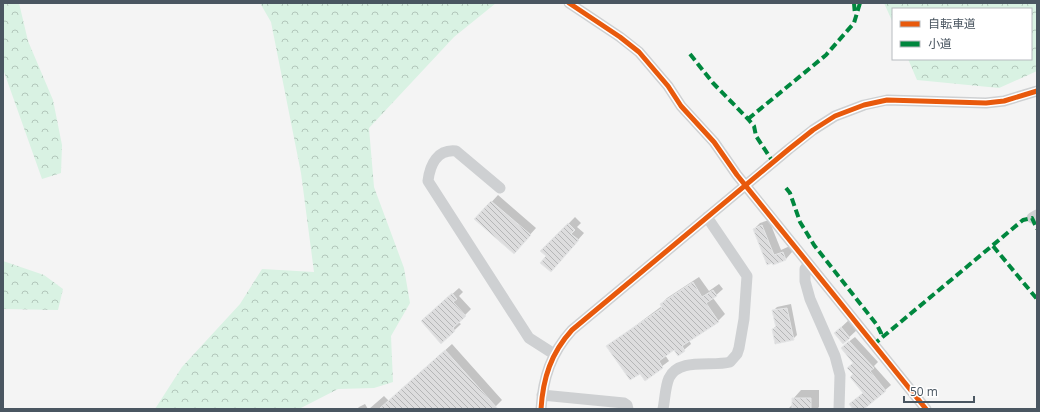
<svg xmlns="http://www.w3.org/2000/svg" width="1040" height="412" font-family="'Open Sans','Noto Sans JP',sans-serif">
<style>
.forest{fill:url(#forest-crowns)}
.shadow{fill:#0003}
.building{fill:url(#building-back-hatch);stroke:#e5e6e7}
.lines{fill:none;stroke-linecap:round;stroke-linejoin:round}
.minor{stroke:#ced0d2;stroke-width:11}
.quiet{stroke:#00873e;stroke-width:4;stroke-dasharray:8 4;stroke-linecap:butt}
.cycleway-casing{stroke:#fff;stroke-width:8}
.cycleway{stroke:#e8590c;stroke-width:5}
</style>
<defs>
<pattern id="forest-crowns" width="20" height="18" patternUnits="userSpaceOnUse"><rect width="20" height="18" fill="#d9f2e3"/><path d="M2 6a3 3 0 1 1 6 0M12 15a3 3 0 1 1 6 0" fill="none" stroke="#b2c7bb"/></pattern>
<pattern id="building-back-hatch" width="6" height="6" patternUnits="userSpaceOnUse"><rect width="6" height="6" fill="#ddddde"/><path d="M-1 5l2 2M0 0l6 6M5-1l2 2" fill="none" stroke="#b5b6b7"/></pattern>
</defs>
<rect width="100%" height="100%" fill="#f4f4f4"/>
<path class="forest" d="M 3,3 L 19,3 L 28,41 L 53,100 L 62,145 L 61,173 L 42,179 L 3,69 Z
M 260,3 L 496,3 L 454,37 L 369,128 L 374,187 L 404,268 L 410,303 L 391,336 L 393,382 L 374,388 L 338,389 L 299,409 L 155,409 L 182,367 L 240,304 L 262,269 L 314,272 L 301,173 L 271,22 Z
M 884,3 L 1037,3 L 1037,71 L 999,88 L 917,80 L 908,59 L 1031,59 L 1031,9 L 893,9 L 893,23 Z
M 3,261 L 44,275 L 63,289 L 58,310 L 3,309 Z"/>
<path class="shadow" d="M 498,195 L 536,228 L 520,246 L 476,219 Z
M 575,217 L 581,223 L 577,227 L 584,233 L 557,264 L 542,251 Z
M 769,220 L 781,250 L 790,246 L 792,252 L 786,259 L 767,264 L 754,229 L 760,223 Z
M 699,277 L 709,291 L 719,284 L 723,289 L 713,298 L 725,314 L 718,321 L 689,340 L 691,344 L 679,354 L 675,349 L 665,355 L 669,361 L 645,379 L 640,372 L 608,346 L 662,306 L 661,304 L 667,298 Z
M 459,288 L 463,292 L 459,296 L 471,309 L 458,322 L 461,324 L 442,342 L 429,315 Z
M 791,304 L 797,335 L 793,339 L 773,329 L 776,326 L 773,311 L 777,307 Z
M 850,319 L 858,329 L 843,343 L 835,333 Z
M 855,337 L 878,362 L 874,366 L 891,385 L 863,409 L 855,409 L 850,404 L 864,392 L 854,374 L 854,362 L 847,343 Z
M 452,344 L 502,400 L 493,409 L 369,409 L 384,396 L 389,401 Z
M 801,390 L 819,390 L 819,407 L 817,409 L 788,409 L 793,404 L 793,399 Z
M 365,404 L 368,409 L 357,409 L 359,407 Z"/>
<path class="building" d="M 491,201 L 531,235 L 514,254 L 474,219 Z
M 568,223 L 575,230 L 571,234 L 579,240 L 551,272 L 540,263 L 546,256 L 540,251 Z
M 762,225 L 774,255 L 783,252 L 786,260 L 773,265 L 772,263 L 767,265 L 753,229 Z
M 693,282 L 702,297 L 713,290 L 717,296 L 706,303 L 719,322 L 682,346 L 685,351 L 678,356 L 674,350 L 659,361 L 663,368 L 645,381 L 640,374 L 630,380 L 606,346 L 662,308 L 660,304 Z
M 452,293 L 457,299 L 453,302 L 466,316 L 453,328 L 455,331 L 441,344 L 421,321 Z
M 787,308 L 794,340 L 775,344 L 772,329 L 776,328 L 772,310 Z
M 841,327 L 850,338 L 843,344 L 834,333 Z
M 849,341 L 874,368 L 870,371 L 886,391 L 864,409 L 853,409 L 849,404 L 863,393 L 850,377 L 853,374 L 847,368 L 853,363 L 841,348 Z
M 445,350 L 498,409 L 379,409 L 408,383 Z
M 792,398 L 811,398 L 811,409 L 792,409 Z"/>
<g class="lines">
<path class="minor" d="M 569,3 L 620,37 L 639,52 L 668,86 L 681,106 L 714,142 L 737,175 L 926,409
M 500,188 L 456,151 C 438,149 430,164 428,181 L 529,338 L 554,354
M 1032,218 L 1037,215
M 809,264 L 805,269 L 805,281 L 810,299 L 835,356 L 840,375 L 839,409
M 542,395 L 624,403 L 627,405 L 628,409
M 541,409 C 543,378 551,353 572,330 L 789,149 L 813,130 L 835,116 L 864,105 L 887,100 L 986,103 L 1004,101 L 1037,91
M 663,409 C 665,400 665,387 669,378 C 679,357 712,367 730,362 L 737,354 L 739,348 L 744,319 L 747,276 L 707,217"/>
<path class="quiet" d="M 854,3 L 855,15
M 690,54 L 713,83 L 748,119 L 754,126 L 756,136 L 773,162
M 748,119 L 826,55 L 854,23 L 860,3
M 786,188 L 790,193 L 800,222 L 814,245 L 877,325 L 881,333 L 881,338
M 993,246 L 1037,299
M 873,345 L 1023,220 L 1032,218 L 1037,229"/>
<g class="cycleway-casing">
<path id="cycleway" d="M 569,3 L 620,37 L 639,52 L 668,86 L 681,106 L 714,142 L 737,175 L 926,409
M 541,409 C 543,378 551,353 572,330 L 789,149 L 813,130 L 835,116 L 864,105 L 887,100 L 986,103 L 1004,101 L 1037,91"/>
</g>
<use href="#cycleway" class="cycleway"/>
</g>
<rect width="1040" height="412" fill="none" stroke="#4a5661" stroke-width="8"/>
<rect x="892" y="8" width="140" height="52" fill="#ffffff" stroke="#b7bbc0"/>
<rect x="900" y="21" width="20" height="6" fill="#e8590c" stroke="#b7bbc0"/>
<text x="928" y="28" font-size="12" fill="#4a5661">自転車道</text>
<rect x="900" y="41" width="20" height="6" fill="#00873e" stroke="#b7bbc0"/>
<text x="928" y="48" font-size="12" fill="#4a5661">小道</text>
<path d="M904 396v6h70v-6" fill="none" stroke="#4a5661" stroke-width="2"/>
<text x="910" y="396" font-size="12" fill="#4a5661" stroke="#ffffff" stroke-width="3" paint-order="stroke">50 m</text>
</svg>
